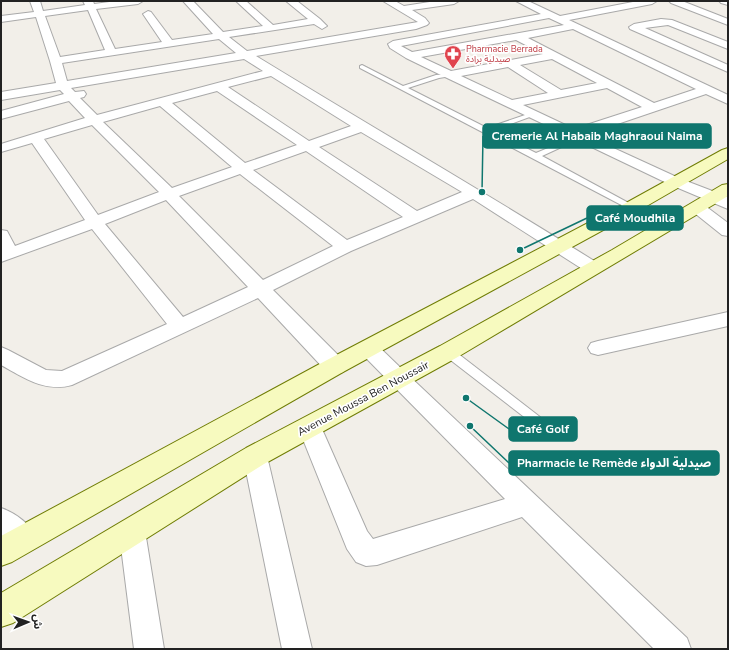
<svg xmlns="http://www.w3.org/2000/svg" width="729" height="650" font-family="'Nunito Sans','Noto Sans Arabic',sans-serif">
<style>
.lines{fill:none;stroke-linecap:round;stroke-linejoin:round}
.lane-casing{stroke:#a9a9a9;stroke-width:2}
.street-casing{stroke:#a9a9a9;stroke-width:2}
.secondary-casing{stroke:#707d05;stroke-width:2}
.lane{fill:#fff;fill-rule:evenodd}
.street{fill:#fff;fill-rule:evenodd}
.secondary{fill:#f7fabf;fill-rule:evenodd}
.labels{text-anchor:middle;stroke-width:3.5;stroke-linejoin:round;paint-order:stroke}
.far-health-label{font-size:9px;fill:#be3a42;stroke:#fff;text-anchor:start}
.street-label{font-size:11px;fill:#222;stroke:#fff}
.leader{fill:none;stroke:#0f766e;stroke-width:1.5}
.callout-dot{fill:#0f766e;stroke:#fff;stroke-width:1.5}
.callout{fill:#0f766e;stroke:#0f766e;stroke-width:1.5}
.callout-label{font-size:12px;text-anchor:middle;font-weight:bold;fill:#fff}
</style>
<rect width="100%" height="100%" fill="#f2efe9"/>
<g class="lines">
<g class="lane-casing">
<path id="lane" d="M 362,65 L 403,86 L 436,75 L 451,74 L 451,76 L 439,78 L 408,88 L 487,128 L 531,113 L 535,113 L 535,115 L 492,131 L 536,153 L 577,136 L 581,136 L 581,138 L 542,156 L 636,207 L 635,209 L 629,209 L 360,68 L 360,66 Z
M 448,348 L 452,349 L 540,417 L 542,420 L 540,423 L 536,425 L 532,423 L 444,355 L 443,352 L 444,349 Z"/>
</g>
<g class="street-casing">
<path id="street" d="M 30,1 L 40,1 L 43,11 L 85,5 L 83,1 L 93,1 L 94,4 L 117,1 L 143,1 L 138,4 L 96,9 L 115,49 L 162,42 L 143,14 L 148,11 L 151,12 L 172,40 L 213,34 L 183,1 L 193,1 L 223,32 L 263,26 L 236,1 L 246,1 L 273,25 L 308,19 L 286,1 L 297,1 L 320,19 L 327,26 L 322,29 L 314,24 L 229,37 L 247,51 L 418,22 L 383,1 L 395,1 L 404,6 L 436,1 L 459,1 L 454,4 L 412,10 L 425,18 L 429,23 L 427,25 L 416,29 L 256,56 C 370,126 486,193 599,264 L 602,268 L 599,272 L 593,274 L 587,272 L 473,199 L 351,251 L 273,290 L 343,360 L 346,366 L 343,372 L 335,374 L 327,372 L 258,298 L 72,385 C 45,393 23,377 1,365 L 1,347 L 8,350 L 46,370 L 62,371 L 167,324 L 92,229 L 1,262 L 1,230 L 7,231 L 15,246 L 85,220 L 32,143 L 1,152 L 1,144 L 85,118 L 69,101 L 1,119 L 1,111 L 64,94 L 60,90 L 1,100 L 1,92 L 56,83 L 50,61 L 36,17 L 1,22 L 1,16 L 34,12 ZM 88,10 L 105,50 L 60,57 L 45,16 ZM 219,39 L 236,53 L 67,81 L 62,63 ZM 244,59 L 263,71 L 97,115 L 80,98 L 84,97 L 86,94 L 84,91 L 75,92 L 71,88 ZM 271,76 L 351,126 L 309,141 L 228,87 ZM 217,91 L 297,145 L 245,163 L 172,103 ZM 160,106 L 232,167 L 172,188 L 103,122 ZM 92,125 L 159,192 L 98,215 L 44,139 ZM 361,132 L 462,192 L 417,211 L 319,147 ZM 306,151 L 403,217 L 347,240 L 253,170 ZM 240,174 L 333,246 L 263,280 L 179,196 ZM 166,200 L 248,287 L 183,317 L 105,224 Z
M 516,1 L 528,1 L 560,16 L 638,1 L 657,1 L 652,4 L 569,20 L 728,95 L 728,104 L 706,94 L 585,135 L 681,179 L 728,197 L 728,209 L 671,185 L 445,77 L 406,58 L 390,48 L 388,44 L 393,41 L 541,14 ZM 549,18 L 564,25 L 412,52 L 401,46 ZM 573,29 L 696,89 L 654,103 L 528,38 ZM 516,40 L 543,54 L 451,71 L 421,57 ZM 552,59 L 597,83 L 561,90 L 520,65 ZM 508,67 L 548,93 L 512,100 L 461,76 ZM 607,88 L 642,107 L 574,129 L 523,105 Z
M 669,1 L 682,1 L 728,19 L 728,25 L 671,3 Z
M 719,1 L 728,1 L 728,5 L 721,3 Z
M 661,19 L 672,20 L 728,42 L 728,49 L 668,25 L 645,28 L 728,65 L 728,72 L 630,29 L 629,27 L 634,24 Z
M 698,203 L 704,205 L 728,223 L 728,236 L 722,235 L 692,211 L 690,208 L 692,205 Z
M 728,312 L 728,326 L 598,355 L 591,353 L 588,348 L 591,343 L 598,341 Z
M 369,342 L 376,344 L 406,373 L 687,638 L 691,649 L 654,649 L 522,517 L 377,565 L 366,566 L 356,562 L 347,549 L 298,427 L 302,420 L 310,418 L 318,420 L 367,531 L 373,539 L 505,499 L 362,354 L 359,349 L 362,344 Z
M 255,446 L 264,449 L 267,456 L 312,649 L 282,649 L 243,456 L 246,449 Z
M 1,508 C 16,513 31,525 38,539 L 34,548 L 24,552 L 14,548 L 1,537 Z
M 132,519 L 142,522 L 145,531 L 164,649 L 134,649 L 119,531 L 122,522 Z"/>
</g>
<g class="secondary-casing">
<path id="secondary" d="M 728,148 L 728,159 L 638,211 L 343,372 L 12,562 L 1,566 L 1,536 L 327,360 L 626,203 L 722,150 Z
M 728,184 L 728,196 L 456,358 L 264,464 L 13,623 L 1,627 L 1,593 L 246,448 L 440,346 L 612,250 L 722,185 Z"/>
</g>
<use href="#lane" class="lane"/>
<use href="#street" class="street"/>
<use href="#secondary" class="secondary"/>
</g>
<defs>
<g id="pharmacy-pin" transform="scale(0.9)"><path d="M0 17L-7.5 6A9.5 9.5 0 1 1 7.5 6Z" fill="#e0444e" stroke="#fff"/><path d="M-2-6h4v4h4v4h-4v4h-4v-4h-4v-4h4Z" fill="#fff"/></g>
</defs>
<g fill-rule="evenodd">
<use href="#pharmacy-pin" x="453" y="54"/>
</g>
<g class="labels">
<g class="far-health-label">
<text x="466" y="52">Pharmacie Berrada<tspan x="466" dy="10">صيدلية برادة</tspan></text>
</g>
<g class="street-label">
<text transform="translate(363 398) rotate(-28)" y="4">Avenue Moussa Ben Noussair</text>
</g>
</g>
<path class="leader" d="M482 192L483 136M520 250L587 218M466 398L509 429M470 426L509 463"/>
<g class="callout-dot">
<circle cx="482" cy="192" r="4"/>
<circle cx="520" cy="250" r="4"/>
<circle cx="466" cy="398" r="4"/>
<circle cx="470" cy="426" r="4"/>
</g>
<g class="callout">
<rect x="483" y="124" width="228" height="24" rx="4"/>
<rect x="587" y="206" width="96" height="24" rx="4"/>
<rect x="509" y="417" width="68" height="24" rx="4"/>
<rect x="509" y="451" width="210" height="24" rx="4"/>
</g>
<g class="callout-label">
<text x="597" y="140">Cremerie Al Habaib Maghraoui Naima</text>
<text x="635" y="222">Café Moudhila</text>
<text x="543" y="433">Café Golf</text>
<text x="614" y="467">Pharmacie le Remède صيدلية الدواء</text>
</g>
<rect width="729" height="650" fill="none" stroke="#222222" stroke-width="4"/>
<g transform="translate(28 622) rotate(88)" stroke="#ffffff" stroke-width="3" paint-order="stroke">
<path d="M0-3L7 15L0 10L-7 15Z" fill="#222222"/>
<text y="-6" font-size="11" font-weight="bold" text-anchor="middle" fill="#222222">ش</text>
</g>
</svg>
